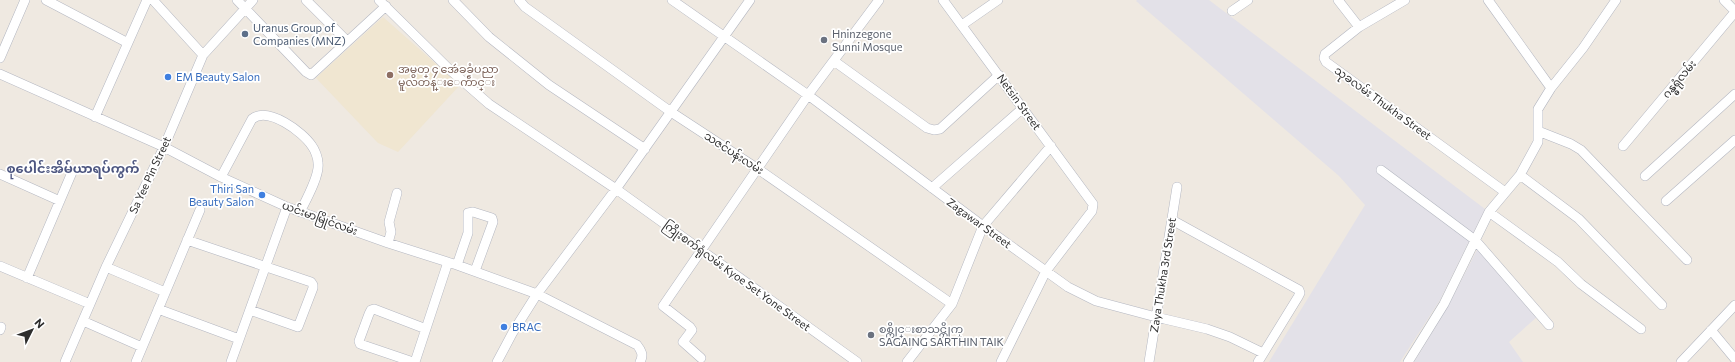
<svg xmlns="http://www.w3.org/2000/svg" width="1735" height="362" font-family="Commissioner,'Noto Sans Myanmar',sans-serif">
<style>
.industrial{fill:#e3e1e8}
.education{fill:#f0e6d1}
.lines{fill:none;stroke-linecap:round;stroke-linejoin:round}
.minor-casing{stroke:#b4b7c1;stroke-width:10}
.minor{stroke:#fff;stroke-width:9}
.service-dot{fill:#5c6f8a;stroke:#fff;stroke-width:1.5}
.worship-dot{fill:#6b7280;stroke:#fff;stroke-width:1.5}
.education-dot{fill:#8d6e63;stroke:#fff;stroke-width:1.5}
.shop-dot{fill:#3f7fe0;stroke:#fff;stroke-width:1.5}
.labels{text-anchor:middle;stroke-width:3.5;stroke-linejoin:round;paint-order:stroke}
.service-label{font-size:11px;fill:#4e5e75;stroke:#fff;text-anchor:start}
.worship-label{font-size:11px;fill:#5b616d;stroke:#fff;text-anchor:start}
.education-label{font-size:11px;fill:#785e54;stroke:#fff;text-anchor:start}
.shop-label{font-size:11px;fill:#366cbe;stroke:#fff;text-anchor:start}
.street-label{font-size:11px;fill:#2e2e2e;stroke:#fff}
.quarter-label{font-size:13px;font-weight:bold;fill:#4d5680;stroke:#fff}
</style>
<rect width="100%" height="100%" fill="#efe9e1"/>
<path class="industrial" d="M 1137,0 L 1209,0 L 1485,209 L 1440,300 L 1400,362 L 1269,362 L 1365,205 L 1339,176 L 1136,1 Z
M 1478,248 L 1538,316 L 1509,342 L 1523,362 L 1414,362 L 1447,308 Z"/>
<path class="education" d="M 383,17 L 460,85 L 398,152 L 378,143 L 316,78 Z"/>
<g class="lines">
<g class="minor-casing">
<path id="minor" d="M 46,0 L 128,43
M 153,0 L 203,55
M 237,0 L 306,72 L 311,75 L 386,6
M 306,0 L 347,41
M 379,0 L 449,69 L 489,104 L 616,189 L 857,362
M 453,0 L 489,37 L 549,85 L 645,149
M 519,0 L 525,7 L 671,112 L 758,169 L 952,304
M 672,0 L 808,95 L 983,226 L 1068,287 L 1096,301 L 1156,317 L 1207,329 L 1230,337 L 1263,353
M 943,0 L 1093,204 L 1092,211 L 1046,271 L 1001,362
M 1338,0 L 1359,27
M 1405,0 L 1359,27 L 1325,54 L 1324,58 L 1326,62 L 1505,192
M 1488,0 L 1551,88
M 1724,0 L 1735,11
M 1232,11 L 1248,0
M 962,25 L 998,0
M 0,58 L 25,0
M 834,61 L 927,128 L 934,130 L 940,129 L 999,75
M 0,74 L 164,147 L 221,177 L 287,207 L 388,243 L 457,265 L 537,294 L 637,345 C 641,350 644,355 640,362
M 95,117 L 147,0
M 1538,131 L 1571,144 L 1581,150 L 1687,260
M 1623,146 L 1735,12
M 1381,170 L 1475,240 L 1549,325
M 0,174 L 60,201
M 1520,175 L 1579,219 L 1662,305
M 1645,176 L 1735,94
M 221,177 L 252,119 C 268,106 303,132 312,146 C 315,150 318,158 318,163 C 320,175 306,200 300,212
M 932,188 L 1023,108
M 1666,201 L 1735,140
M 1489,212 L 1558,262 L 1581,284 L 1641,329
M 1172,220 L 1299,290 L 1300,293 L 1298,297 L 1258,362
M 187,240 L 311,282 L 313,285 L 313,288 L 298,327 L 250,310
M 388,243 L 391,232 L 389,222 L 397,193
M 457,265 L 468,233 L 468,213 L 473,212 L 492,218 L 493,222 L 475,271
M 0,266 L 90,304
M 106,267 L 165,292
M 27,278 L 73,170
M 158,309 L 239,339
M 83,321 L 142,347
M 0,330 L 1,327
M 1711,330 L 1735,359
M 701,358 L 683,342 L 692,330 L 690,327 L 663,306 L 808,95 L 879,0
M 65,362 L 106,267 L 164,147 L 203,55 L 253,0
M 136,362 L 200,210
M 231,362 L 287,207
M 413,362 L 360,344 L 359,341 L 369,314 L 371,310 L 374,309 L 426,329
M 415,362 L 448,262
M 497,362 L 513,332 L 537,294 L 616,189 L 750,0
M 907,362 L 952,304 L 983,226 L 1051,146
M 1149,362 L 1177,187
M 1408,362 L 1444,304 L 1489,212 L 1520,175 L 1538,142 L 1538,109 L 1551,88 L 1583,48 L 1616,0
M 1681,362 L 1735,305"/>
</g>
<use href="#minor" class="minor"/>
</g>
<circle class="service-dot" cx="245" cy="34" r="4"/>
<g class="worship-dot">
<circle cx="824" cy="40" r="4"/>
<circle cx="871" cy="335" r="4"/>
</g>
<circle class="education-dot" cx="390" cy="75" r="4"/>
<g class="shop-dot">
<circle cx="168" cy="77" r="4"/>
<circle cx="262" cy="195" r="4"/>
<circle cx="504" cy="327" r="4"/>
</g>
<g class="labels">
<g class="service-label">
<text x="253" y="32">Uranus Group of<tspan x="253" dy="13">Companies (MNZ)</tspan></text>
</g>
<g class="worship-label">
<text x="832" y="38">Hninzegone<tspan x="832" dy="13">Sunni Mosque</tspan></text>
<text x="879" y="333">စစ္ကိုင္းစာသင္တိုက္<tspan x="879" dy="13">SAGAING SARTHIN TAIK</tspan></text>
</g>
<g class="education-label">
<text x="398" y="73">အမွတ္ ၄ အေဴခခံပညာ<tspan x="398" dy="13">မူလတန္းေကဵာင္း</tspan></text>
</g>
<g class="shop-label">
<text x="176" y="81">EM Beauty Salon</text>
<text x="254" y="193" text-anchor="end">Thiri San<tspan x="254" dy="13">Beauty Salon</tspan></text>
<text x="512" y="331">BRAC</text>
</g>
<g class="street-label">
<text transform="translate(1679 79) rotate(-50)" y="4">ဂန္ဓရုံလမ်း</text>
<text transform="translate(1019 102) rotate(54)" y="4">Netsin Street</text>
<text transform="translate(1383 103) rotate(36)" y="4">သုခလမ်း Thukha Street</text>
<text transform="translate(734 153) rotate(33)" y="4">သဇင်ပန်းလမ်း</text>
<text transform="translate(150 175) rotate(-65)" y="4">Sa Yee Pin Street</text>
<text transform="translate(320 218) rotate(20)" y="4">ယင်းမာမြိုင်လမ်း</text>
<text transform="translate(979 223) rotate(36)" y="4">Zagawar Street</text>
<text transform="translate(1163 275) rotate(-81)" y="4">Zaya Thukha 3rd Street</text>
<text transform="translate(737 276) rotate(36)" y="4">ကြိုးစက်ရုံလမ်း Kyoe Set Yone Street</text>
</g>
<g class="quarter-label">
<text x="73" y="173">စုပေါင်းအိမ်ယာရပ်ကွက်</text>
</g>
</g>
<g transform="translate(32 330) rotate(48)" stroke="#ffffff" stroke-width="3" paint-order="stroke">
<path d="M0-3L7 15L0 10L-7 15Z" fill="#2e2e2e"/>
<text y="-6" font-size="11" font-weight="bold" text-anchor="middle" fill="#2e2e2e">N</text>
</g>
</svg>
